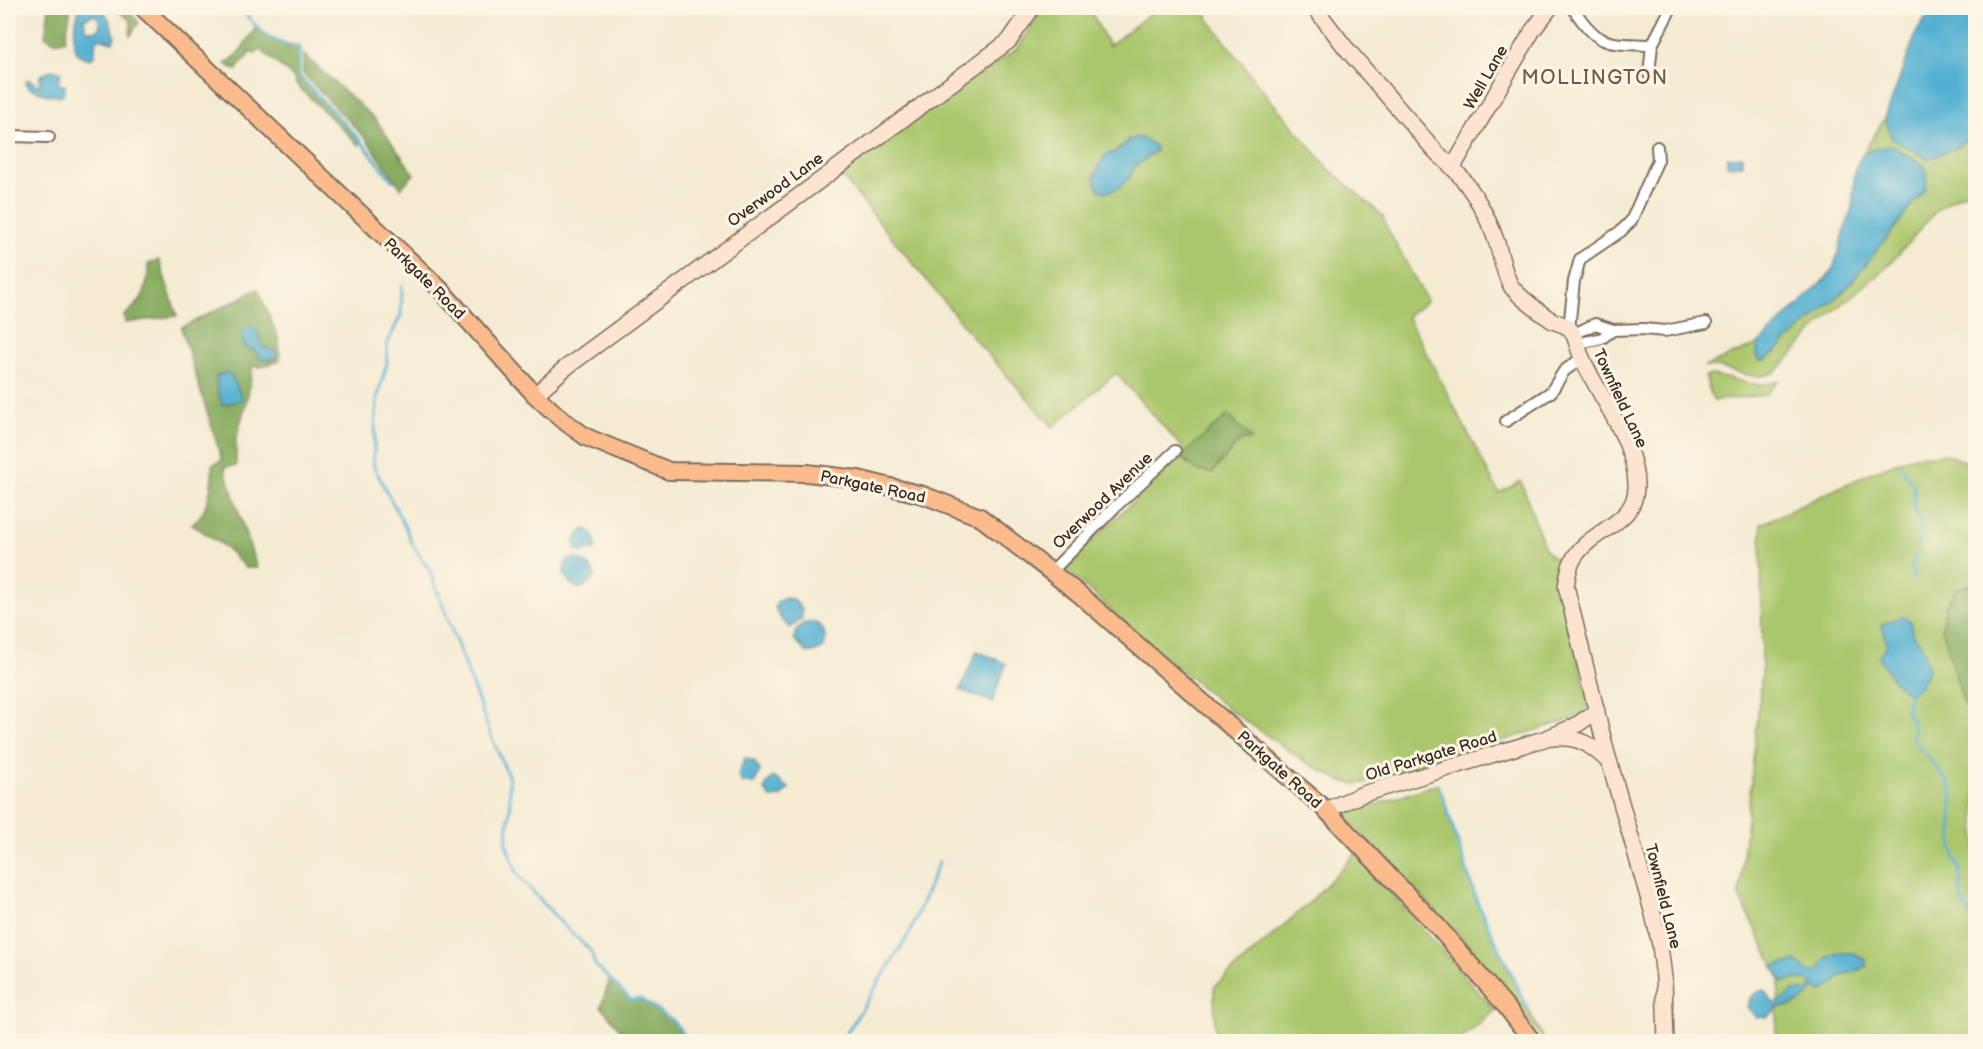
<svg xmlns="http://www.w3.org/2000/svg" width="1983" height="1049" font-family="'Balsamiq Sans',sans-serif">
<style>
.green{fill:#abc76d;stroke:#737846;stroke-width:1.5;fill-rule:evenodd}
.forest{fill:#88ac60;stroke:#626b3f;stroke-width:1.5;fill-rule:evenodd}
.water{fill:#53b0d2;stroke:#476d78;stroke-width:1.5;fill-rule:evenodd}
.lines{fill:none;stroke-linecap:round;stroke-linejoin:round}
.stream{stroke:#53b0d2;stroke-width:3}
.street-casing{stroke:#7c6e5d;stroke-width:14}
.secondary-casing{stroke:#7c6e5d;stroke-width:18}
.primary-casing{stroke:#7c6e5d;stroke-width:20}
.street{stroke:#fff;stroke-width:10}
.secondary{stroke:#fde4d1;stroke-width:15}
.primary{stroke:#fbbb8d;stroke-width:16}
.labels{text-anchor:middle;stroke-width:6;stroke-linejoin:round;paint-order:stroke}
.street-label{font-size:16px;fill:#3b2a1e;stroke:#fcf5e5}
.quarter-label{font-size:20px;letter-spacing:1.5px;fill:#72583e;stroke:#fcf5e5}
</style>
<rect width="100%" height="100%" fill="#fcf5e5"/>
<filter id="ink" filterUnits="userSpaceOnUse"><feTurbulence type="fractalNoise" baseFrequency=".0167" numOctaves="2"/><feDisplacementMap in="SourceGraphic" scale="12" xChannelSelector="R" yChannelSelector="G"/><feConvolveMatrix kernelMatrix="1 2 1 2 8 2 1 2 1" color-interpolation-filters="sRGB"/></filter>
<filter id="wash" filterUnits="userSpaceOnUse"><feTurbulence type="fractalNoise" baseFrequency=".008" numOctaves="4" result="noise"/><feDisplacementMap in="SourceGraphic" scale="24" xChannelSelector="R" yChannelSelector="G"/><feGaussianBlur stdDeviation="1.35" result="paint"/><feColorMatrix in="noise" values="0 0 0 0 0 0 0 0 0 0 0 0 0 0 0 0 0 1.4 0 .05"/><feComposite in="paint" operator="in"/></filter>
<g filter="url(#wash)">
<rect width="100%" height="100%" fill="#f5ebd3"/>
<path class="green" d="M 1044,8 L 1089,8 L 1109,46 L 1157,8 L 1200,8 L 1264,92 L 1329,169 L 1383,216 L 1386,226 L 1427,301 L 1407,316 L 1499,493 L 1521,481 L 1545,549 L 1558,563 L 1556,577 L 1588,696 C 1589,708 1586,712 1575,718 L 1370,782 L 1355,784 L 1341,781 L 1309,764 L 1228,709 L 1144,640 L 1064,567 L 1180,457 L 1189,465 L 1212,473 L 1240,440 L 1251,439 L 1228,415 L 1186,452 L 1116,373 L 1053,427 L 977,342 L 839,173 L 1018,48 ZM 1129,139 L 1156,151 L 1134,167 L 1130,177 L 1106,155 L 1115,152 Z
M 1885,118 L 1892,139 L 1970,135 L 1975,129 L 1975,190 C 1937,198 1919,234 1893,260 C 1875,279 1854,294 1834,311 C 1813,329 1796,352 1777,371 C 1750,385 1731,364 1704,367 L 1758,344 L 1756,356 L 1761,360 L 1767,359 L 1848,287 L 1926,188 L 1923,165 L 1891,145 L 1864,152 Z
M 1712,375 L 1758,385 L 1778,382 L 1765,395 L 1713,401 L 1705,376 Z
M 1946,454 L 1971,464 L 1976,470 L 1975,1041 L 1775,1041 L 1780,979 L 1739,896 L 1762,674 L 1761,524 L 1868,474 L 1914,456 Z
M 1438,784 L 1477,902 L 1528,1009 L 1545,1041 L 1465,942 L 1344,815 Z
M 1356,853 L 1495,1011 L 1459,1041 L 1215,1041 L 1214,987 L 1308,904 Z"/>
<path class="forest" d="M 49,8 L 71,8 L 65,41 L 53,41 L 45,36 Z
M 115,8 L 125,8 L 139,22 L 130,36 L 131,21 Z
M 257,26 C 269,40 280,44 299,46 L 299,76 L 360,140 L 359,145 L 296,84 L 294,78 L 260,49 L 255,54 L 251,52 L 236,70 L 225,64 L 237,55 Z
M 303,54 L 375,119 L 414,174 L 401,188 L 366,139 L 303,74 Z
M 159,260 L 177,316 L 125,323 L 124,316 C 144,299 148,291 148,264 Z
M 258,289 L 279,340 L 280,361 L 261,367 L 253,366 L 247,400 L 236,439 L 236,466 L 224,467 L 257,568 L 246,568 L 225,547 L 192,524 C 208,514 213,483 212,465 L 222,460 L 181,328 ZM 257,331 L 262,347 L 275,351 L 276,357 L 274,360 L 263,360 L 253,349 Z
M 1228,415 L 1252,439 L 1240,441 L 1212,473 L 1199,471 L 1180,457 Z
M 1975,582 L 1976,582 L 1975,727 L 1964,704 L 1942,628 L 1945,608 L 1956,589 Z
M 610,979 L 631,1000 L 641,999 L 672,1020 L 687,1038 L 698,1037 L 698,1041 L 629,1041 L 601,1006 Z"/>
<path class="water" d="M 80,8 C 107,7 107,12 115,36 L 113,42 L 99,38 L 95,45 L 95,55 L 91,59 C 70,57 73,42 75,26 C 76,20 77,13 80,8 ZM 93,15 L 98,17 L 100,25 L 98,30 L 89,31 L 85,27 L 84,19 Z
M 1933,8 L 1975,8 L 1975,16 L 1972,19 L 1976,26 L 1976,129 L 1956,148 L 1928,159 L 1892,139 L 1885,118 L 1917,31 Z
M 51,70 L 61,72 L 58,85 L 65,85 L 65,91 L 61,96 L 47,95 L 28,87 L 26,82 L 29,79 L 40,86 L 40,76 Z
M 1135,137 C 1143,137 1149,142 1155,146 L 1156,151 L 1134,167 L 1130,177 L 1118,188 L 1107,192 L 1100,191 L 1094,178 L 1100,163 L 1106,155 L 1115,152 Z
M 1891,145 L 1923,165 L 1927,172 L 1926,188 L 1848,287 L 1767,359 L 1761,361 L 1756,356 L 1758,344 L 1832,272 L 1852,207 L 1855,169 L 1864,152 Z
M 1742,156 L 1743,165 L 1727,166 L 1727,157 Z
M 251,327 L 257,331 L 262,347 L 275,351 L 276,358 L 262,360 L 253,349 L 249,350 L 243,343 L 240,331 Z
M 226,372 L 233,378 L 243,400 L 222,405 L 217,388 L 216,377 Z
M 584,529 C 594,531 596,540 596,549 L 582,552 L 575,550 L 575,540 Z
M 575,557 C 584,561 593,567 595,577 L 581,589 C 570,586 568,580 563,571 L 566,562 Z
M 785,598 L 793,599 L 802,609 L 802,619 L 790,628 L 781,619 L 775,608 L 777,602 Z
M 1902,616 L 1911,622 L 1912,634 L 1922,645 L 1929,670 L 1920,686 L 1910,694 C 1895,687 1887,670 1879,657 L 1887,645 L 1882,624 Z
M 815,622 C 826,629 826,636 824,648 L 816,652 L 806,652 L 794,639 L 796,630 L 804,623 Z
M 977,651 L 1006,664 L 992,702 L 960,690 Z
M 745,758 L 754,761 L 760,770 L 755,783 L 742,783 L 738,775 Z
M 773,777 L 789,788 L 780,797 L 771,798 L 764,790 L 768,782 Z
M 1838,953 L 1854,953 L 1866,960 L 1866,967 L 1839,977 L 1834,985 L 1821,992 L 1815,988 C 1802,1003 1797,1006 1778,1007 L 1768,1017 L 1756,1017 L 1747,1007 C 1749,997 1754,992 1764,990 L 1774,1004 L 1783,1000 L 1793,991 L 1807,991 L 1814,984 C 1806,978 1793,978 1784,983 L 1772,966 L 1796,961 L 1809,972 L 1818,972 L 1826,958 Z"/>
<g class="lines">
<path class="stream" d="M 240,8 C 261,31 266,43 299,46 L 299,76 L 360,140 L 393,181
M 402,286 L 401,315 L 387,344 L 387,363 L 377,399 L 373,465 L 405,527 L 412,544 L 430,571 L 490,733 L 509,778 L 510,809 L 506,843 L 518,875 L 563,925 L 591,951 L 595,965 L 631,1000 L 641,999 L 672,1020 L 687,1038 L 698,1037 L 698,1042
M 1900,465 L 1914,485 L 1914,509 L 1921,522 L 1917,548
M 1914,578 L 1911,570 L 1915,557
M 1910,694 L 1906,712 L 1913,723 L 1914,741 L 1946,779 L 1952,793 L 1952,846 L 1961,877 L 1961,898 L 1976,926
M 1441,791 L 1477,902 L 1528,1009
M 841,1042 L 909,934 L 939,862"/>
</g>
</g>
<g filter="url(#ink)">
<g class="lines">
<g class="street-casing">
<path id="street" d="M 1573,8 C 1599,48 1607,43 1652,45 L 1649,74
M 1652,45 L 1671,8
M 8,136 L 49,137
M 1569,329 L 1574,281 L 1580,259 L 1621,231 L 1631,221 L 1658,160 L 1657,147
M 1572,335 L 1595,324 L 1613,330 L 1643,329 L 1665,331 L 1706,323
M 1576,344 L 1602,338 L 1613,330
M 1506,421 L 1551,392 L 1564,371 L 1582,358
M 1051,572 L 1116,506 L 1175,451"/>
</g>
<g class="secondary-casing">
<path id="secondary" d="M 1315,8 L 1345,47 L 1437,153 C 1466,177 1485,208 1497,243 C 1501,256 1504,274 1511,286 C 1518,296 1543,315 1553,321 C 1558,323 1566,325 1570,329 C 1576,335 1578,350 1582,358 C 1599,397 1637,443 1636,487 C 1636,525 1588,530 1573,560 C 1568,568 1568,577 1566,586 L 1606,750 L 1653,914 L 1660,945 L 1664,978 L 1666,1042
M 1453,167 L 1533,30 L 1550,8
M 535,395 L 564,369 L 1009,41 L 1032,8
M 1553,738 C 1580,736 1591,745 1610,763
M 1326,810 L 1363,794 L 1547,738 L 1575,726 L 1597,711"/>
</g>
<g class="primary-casing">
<path id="primary" d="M 143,8 L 439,288 L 535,395 L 560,418 L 586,437 L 669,471 L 807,473 L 858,479 L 923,495 L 980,517 L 1078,593 L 1326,810 L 1438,927 L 1508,1009 L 1533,1042"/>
</g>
<use href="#street" class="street"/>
<use href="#secondary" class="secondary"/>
<use href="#primary" class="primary"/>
</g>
</g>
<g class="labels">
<g class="street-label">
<text transform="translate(1485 77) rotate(-60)" y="6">Well Lane</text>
<text transform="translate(775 189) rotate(-36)" y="6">Overwood Lane</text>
<text transform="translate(425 278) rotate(45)" y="6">Parkgate Road</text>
<text transform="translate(1621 398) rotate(65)" y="6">Townfield Lane</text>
<text transform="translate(873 486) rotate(12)" y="6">Parkgate Road</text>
<text transform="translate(1102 500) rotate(-44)" y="6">Overwood Avenue</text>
<text transform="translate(1431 755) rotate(-17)" y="6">Old Parkgate Road</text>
<text transform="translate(1280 769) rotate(42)" y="6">Parkgate Road</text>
<text transform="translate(1664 896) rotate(76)" y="6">Townfield Lane</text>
</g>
<g class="quarter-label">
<text x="1595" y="84">MOLLINGTON</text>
</g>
</g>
<rect width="1983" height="1049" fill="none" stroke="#fcf5e5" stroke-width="30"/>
</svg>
